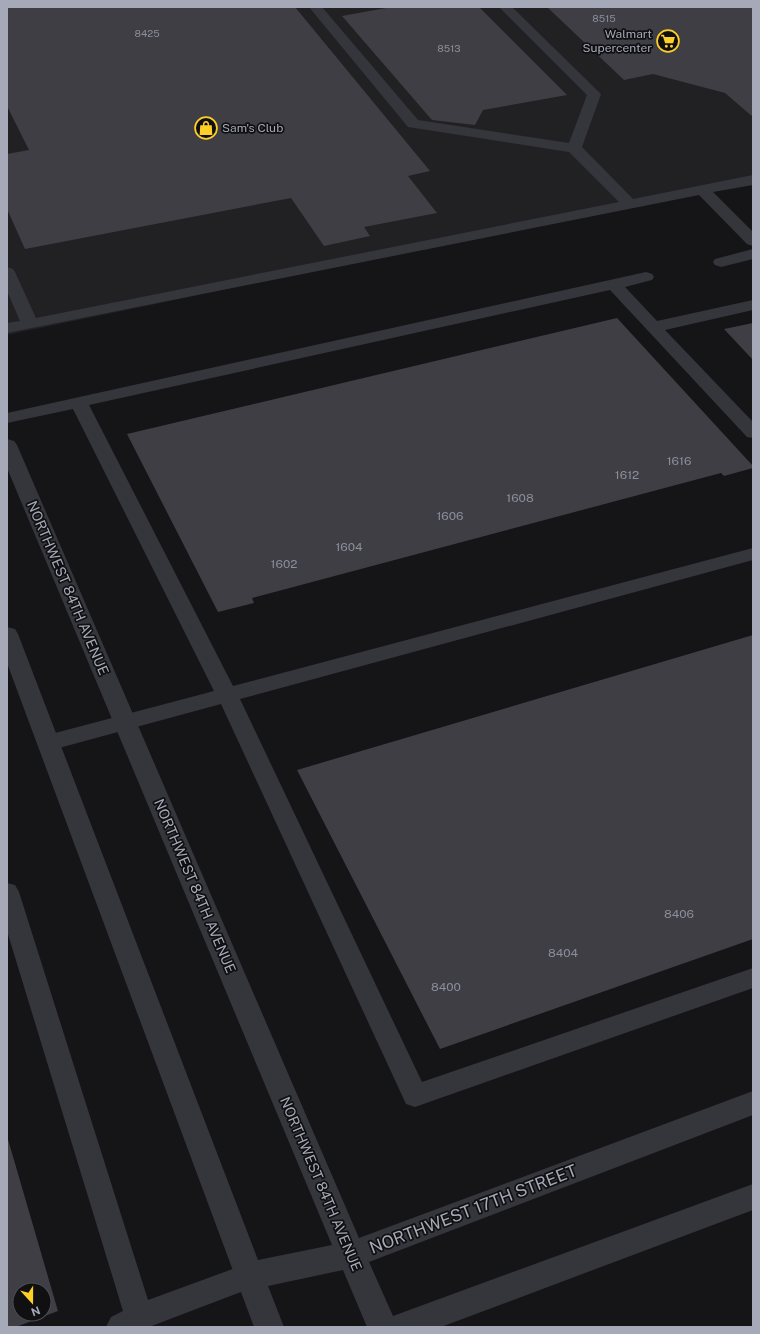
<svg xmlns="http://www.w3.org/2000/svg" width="760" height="1334" font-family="'Public Sans',sans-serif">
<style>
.built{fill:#212124}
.building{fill:#3e3e44;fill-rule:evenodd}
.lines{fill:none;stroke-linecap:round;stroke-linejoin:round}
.lane{fill:#35363c;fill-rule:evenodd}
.street{fill:#35363c;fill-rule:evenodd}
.labels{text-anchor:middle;stroke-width:3.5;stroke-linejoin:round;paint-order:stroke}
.far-number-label{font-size:10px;fill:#8b8e9b}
.far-poi-label{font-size:12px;fill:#a5a9b8;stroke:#101012;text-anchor:end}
.number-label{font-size:12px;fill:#8b8e9b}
.street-label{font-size:14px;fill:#a5a9b8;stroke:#101012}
.near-street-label{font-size:17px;fill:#a5a9b8;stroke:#101012}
</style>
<rect width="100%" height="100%" fill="#151517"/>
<path class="built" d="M 7,7 L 753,7 L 753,179 L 7,335 Z"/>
<path class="building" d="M 7,7 L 295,7 L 430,171 L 408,176 L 437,213 L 364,227 L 370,236 L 324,246 L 291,198 L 25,249 L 7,209 L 7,154 L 29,150 L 7,106 Z
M 385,7 L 479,7 L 567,95 L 483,110 L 475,125 L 432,120 L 342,16 L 386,8 Z
M 547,7 L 753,7 L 753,117 L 725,93 L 653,74 L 624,80 Z
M 617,318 L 753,466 L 753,468 L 724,476 L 721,473 L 252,598 L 254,603 L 218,612 L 127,434 Z
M 753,323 L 753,360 L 724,329 Z
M 753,635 L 753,939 L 440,1049 L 297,770 Z
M 7,1136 L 58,1311 L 16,1327 L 7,1327 ZM 20,1290 L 44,1290 L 44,1314 L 20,1314 Z"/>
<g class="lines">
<path class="lane" d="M 309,7 L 322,7 L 418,120 L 569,143 L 587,95 L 499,7 L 512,7 L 601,94 L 582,147 L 633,199 L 753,175 L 753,185 L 713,192 L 753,232 L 753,246 L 747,244 L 699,195 L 7,333 L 7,323 L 20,321 L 7,291 L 7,267 L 13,269 L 15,272 L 36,318 L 619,202 L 569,152 L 408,127 Z
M 753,249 L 753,259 L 721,267 L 715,265 L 713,262 L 715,259 Z
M 646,272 L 652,274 L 654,277 L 652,280 L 625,287 L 657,321 L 753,300 L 753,310 L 665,330 L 753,422 L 753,438 L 747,437 L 610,290 L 89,405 L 233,686 L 753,548 L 753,560 L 240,699 L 422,1082 L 753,968 L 753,988 L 415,1107 L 406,1104 L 221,704 L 48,751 L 40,749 L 37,743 L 40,737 L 214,691 L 73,409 L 7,423 L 7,413 Z
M 7,883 L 15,885 L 19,892 L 148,1300 L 249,1263 L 259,1267 L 263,1276 L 259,1285 L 149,1327 L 106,1327 L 111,1317 L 123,1311 L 7,931 Z"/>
<path class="street" d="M 7,439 L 14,441 L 17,445 L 359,1238 L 753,1091 L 753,1115 L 369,1262 L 393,1316 L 753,1184 L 753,1210 L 441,1327 L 367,1327 L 343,1270 L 268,1286 L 284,1327 L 254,1327 L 7,663 L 7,627 L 15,629 L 18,634 L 258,1260 L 332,1245 L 7,468 Z"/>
</g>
<defs>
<g id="supermarket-ring" transform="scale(1.15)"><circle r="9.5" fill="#101012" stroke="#fecf26" stroke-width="1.5"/><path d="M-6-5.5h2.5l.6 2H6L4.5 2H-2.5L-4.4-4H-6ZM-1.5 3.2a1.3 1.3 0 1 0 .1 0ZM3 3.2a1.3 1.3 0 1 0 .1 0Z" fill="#fecf26"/></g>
<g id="shop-ring" transform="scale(1.15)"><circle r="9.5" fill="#101012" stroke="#fecf26" stroke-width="1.5"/><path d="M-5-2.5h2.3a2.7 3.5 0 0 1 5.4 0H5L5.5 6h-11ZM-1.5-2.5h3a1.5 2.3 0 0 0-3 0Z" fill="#fecf26"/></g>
</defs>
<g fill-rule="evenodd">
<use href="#supermarket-ring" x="668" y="41"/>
<use href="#shop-ring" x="206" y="128"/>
</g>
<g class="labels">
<g class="far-number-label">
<text x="604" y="22">8515</text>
<text x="147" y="37">8425</text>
<text x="449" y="52">8513</text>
</g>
<g class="far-poi-label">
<text x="652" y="38">Walmart<tspan x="652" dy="14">Supercenter</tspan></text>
<text x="222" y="132" text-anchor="start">Sam's Club</text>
</g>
<g class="number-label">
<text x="679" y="465">1616</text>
<text x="627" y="479">1612</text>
<text x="520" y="502">1608</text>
<text x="450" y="520">1606</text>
<text x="349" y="551">1604</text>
<text x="284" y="568">1602</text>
<text x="679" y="918">8406</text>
<text x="563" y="957">8404</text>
<text x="446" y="991">8400</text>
</g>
<g class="street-label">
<text transform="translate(68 588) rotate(67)" y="5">NORTHWEST 84TH AVENUE</text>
<text transform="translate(195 886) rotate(67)" y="5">NORTHWEST 84TH AVENUE</text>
<text transform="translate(321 1184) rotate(67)" y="5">NORTHWEST 84TH AVENUE</text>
</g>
<g class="near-street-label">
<text transform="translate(473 1209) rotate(-21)" y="6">NORTHWEST 17TH STREET</text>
</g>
</g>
<rect width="760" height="1334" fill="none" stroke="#a5a9b8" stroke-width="16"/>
<g transform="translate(32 1302) rotate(159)"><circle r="19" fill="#101012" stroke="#4c4d54"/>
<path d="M0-3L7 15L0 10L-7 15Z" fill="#fecf26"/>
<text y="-6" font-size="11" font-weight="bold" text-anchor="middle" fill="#a5a9b8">N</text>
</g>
</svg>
